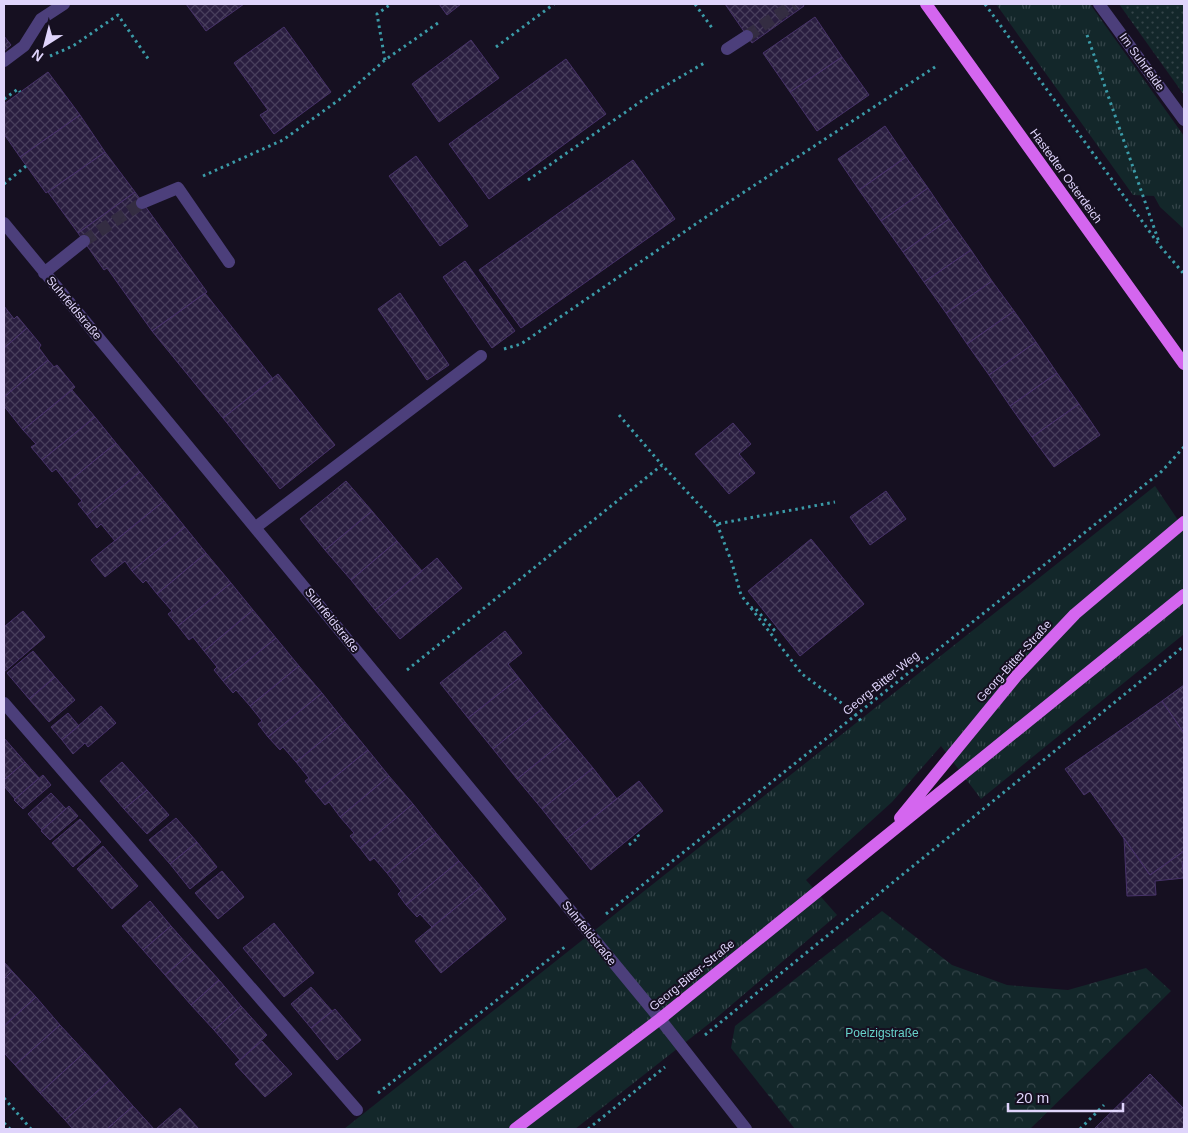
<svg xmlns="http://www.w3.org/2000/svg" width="1188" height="1133" font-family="Arial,sans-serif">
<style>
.grass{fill:url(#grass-tufts)}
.forest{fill:url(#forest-crowns)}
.garden{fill:url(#garden-dots)}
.building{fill:url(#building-cross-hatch);stroke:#473269}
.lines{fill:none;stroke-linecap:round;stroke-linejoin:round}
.minor-tunnel{stroke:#342d42;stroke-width:12;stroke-dasharray:12 6;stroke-linecap:butt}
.path{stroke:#3b9ba8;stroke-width:3;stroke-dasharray:2.5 4;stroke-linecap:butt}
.minor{stroke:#4c3f7b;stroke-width:12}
.major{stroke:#d466ef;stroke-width:12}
.labels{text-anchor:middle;stroke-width:4;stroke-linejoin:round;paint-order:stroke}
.street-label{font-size:12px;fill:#dfd4fb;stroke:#161021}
.park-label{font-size:12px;fill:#67d3cb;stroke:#161021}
</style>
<defs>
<pattern id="grass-tufts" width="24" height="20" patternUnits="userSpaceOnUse" patternTransform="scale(1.25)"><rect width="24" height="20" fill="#13272a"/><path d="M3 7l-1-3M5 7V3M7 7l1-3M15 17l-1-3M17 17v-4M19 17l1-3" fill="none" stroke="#35454a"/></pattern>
<pattern id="forest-crowns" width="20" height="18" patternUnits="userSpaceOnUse" patternTransform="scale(1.25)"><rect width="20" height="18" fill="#13272a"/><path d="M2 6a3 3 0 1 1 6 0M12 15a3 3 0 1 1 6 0" fill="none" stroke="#35454a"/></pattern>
<pattern id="garden-dots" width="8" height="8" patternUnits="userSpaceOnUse" patternTransform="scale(1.25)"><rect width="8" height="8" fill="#13272a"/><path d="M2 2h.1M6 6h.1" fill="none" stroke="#35454a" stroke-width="1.8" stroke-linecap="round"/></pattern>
<pattern id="building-cross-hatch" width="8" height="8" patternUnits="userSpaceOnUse" patternTransform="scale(1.25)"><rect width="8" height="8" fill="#2a1e40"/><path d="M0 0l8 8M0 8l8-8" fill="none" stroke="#483e5c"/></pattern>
</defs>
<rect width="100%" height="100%" fill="#161021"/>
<path class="grass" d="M 996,4 L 1090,4 L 1184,136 L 1184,229 L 1160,207 L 1154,196 L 1133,195 Z
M 1155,486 L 1184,529 L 1184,634 L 981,799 L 941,746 L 892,802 L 806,880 L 837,915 L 715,1019 L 575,1129 L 344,1129 Z"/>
<path class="forest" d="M 882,911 L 952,965 L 1007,985 L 1068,990 L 1146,968 L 1171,991 L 1030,1129 L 795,1129 L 731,1048 L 735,1026 Z"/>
<path class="garden" d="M 1119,4 L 1184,4 L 1184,95 Z"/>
<path class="building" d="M 186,4 L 244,4 L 206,31 Z
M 439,4 L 461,4 L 447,15 Z
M 725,4 L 803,4 L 804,6 L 752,43 Z
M 815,17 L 842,57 L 790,92 L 763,53 Z
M 284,27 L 331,92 L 274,134 L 260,115 L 268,110 L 234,63 Z
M 4,36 L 11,45 L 4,51 Z
M 471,40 L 499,78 L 439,122 L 412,84 Z
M 842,57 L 869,95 L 817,131 L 790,92 Z
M 566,59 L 606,114 L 489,199 L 449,144 Z
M 48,72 L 80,115 L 20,157 L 4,134 L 4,104 Z
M 80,115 L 105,152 L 46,193 L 20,157 Z
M 885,126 L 906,157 L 859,190 L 838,159 Z
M 105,152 L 135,192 L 78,233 L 48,192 Z
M 416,156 L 468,226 L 440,246 L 389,176 Z
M 906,157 L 928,188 L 881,221 L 859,190 Z
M 633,160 L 675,219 L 521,328 L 479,270 Z
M 928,188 L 949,219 L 903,252 L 881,221 Z
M 135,192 L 207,292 L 152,331 L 107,268 L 104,270 L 78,233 Z
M 949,219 L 971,250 L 924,282 L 903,252 Z
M 971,250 L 992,281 L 946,313 L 924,282 Z
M 465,261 L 515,331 L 492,348 L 443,277 Z
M 992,281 L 1014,311 L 967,344 L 946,313 Z
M 205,293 L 273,379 L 223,418 L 152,331 Z
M 400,293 L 449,365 L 427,380 L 378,309 Z
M 4,306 L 14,319 L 17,316 L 27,328 L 4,348 Z
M 1014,311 L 1036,342 L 989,375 L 967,344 Z
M 27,328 L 41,345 L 39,348 L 48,360 L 4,397 L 4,348 Z
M 1036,342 L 1057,373 L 1010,406 L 989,375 Z
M 48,360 L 54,367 L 57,365 L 75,387 L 23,430 L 4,406 L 4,397 Z
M 1057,373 L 1079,404 L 1032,437 L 1010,406 Z
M 278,374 L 335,445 L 280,489 L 223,418 Z
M 72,390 L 95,417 L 42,460 L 31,447 L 36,444 L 23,430 Z
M 1079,404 L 1100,435 L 1054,467 L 1032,437 Z
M 95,417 L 116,443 L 67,483 L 56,469 L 52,472 L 42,460 Z
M 733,423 L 751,444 L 739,454 L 755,473 L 729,494 L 695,454 Z
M 116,443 L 140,472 L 87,515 L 78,504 L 82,501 L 67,483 Z
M 140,472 L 164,501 L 115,541 L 101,524 L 97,528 L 87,515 Z
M 346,481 L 372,511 L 325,550 L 300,519 Z
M 886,491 L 906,519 L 870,545 L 850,517 Z
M 164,501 L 185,527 L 132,571 L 125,561 L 105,577 L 91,560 Z
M 372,511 L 397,541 L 351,580 L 325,550 Z
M 185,527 L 206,553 L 157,594 L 146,580 L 143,583 L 132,571 Z
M 811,539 L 864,604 L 800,656 L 748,591 Z
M 397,541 L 422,571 L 375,610 L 351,580 Z
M 206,553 L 231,583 L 178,626 L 168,614 L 172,611 L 157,594 Z
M 437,558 L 462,588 L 400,639 L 375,610 Z
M 231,583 L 253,610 L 204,651 L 193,637 L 189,640 L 178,626 Z
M 253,610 L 276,638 L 223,681 L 214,670 L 217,667 L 204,651 Z
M 23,611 L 45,637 L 4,672 L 4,627 Z
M 505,631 L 522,653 L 508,664 L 519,678 L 468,718 L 440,683 Z
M 276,638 L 299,666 L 250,706 L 236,690 L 233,693 L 223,681 Z
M 33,651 L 55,677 L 29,699 L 7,673 Z
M 299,666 L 322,693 L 268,737 L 258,724 L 262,721 L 250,706 Z
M 55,677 L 75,700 L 49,722 L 29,699 Z
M 519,678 L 543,708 L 493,749 L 468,718 Z
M 1184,685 L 1184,733 L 1162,701 Z
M 322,693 L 345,722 L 296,762 L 283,747 L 280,750 L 268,737 Z
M 1162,701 L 1184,733 L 1184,851 L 1150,875 L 1090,791 L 1084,795 L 1065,769 Z
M 101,706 L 116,723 L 88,747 L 85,743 L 73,754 L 62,740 Z
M 543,708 L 568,738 L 517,779 L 493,749 Z
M 68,713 L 79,726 L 62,740 L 51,727 Z
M 345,722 L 368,750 L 315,793 L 305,781 L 309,778 L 296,762 Z
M 4,738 L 25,762 L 4,780 Z
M 568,738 L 593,768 L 542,809 L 517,779 Z
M 368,750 L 389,776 L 340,817 L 329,802 L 325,805 L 315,793 Z
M 25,762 L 39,778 L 15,799 L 4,786 L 4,780 Z
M 122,762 L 147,790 L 124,809 L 100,781 Z
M 593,768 L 617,799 L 566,839 L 542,809 Z
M 43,775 L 51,785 L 23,809 L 14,800 Z
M 389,776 L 413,804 L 360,848 L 350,836 L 354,833 L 340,817 Z
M 639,781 L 663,811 L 591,870 L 566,839 Z
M 147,790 L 169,815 L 147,834 L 124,809 Z
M 51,793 L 66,809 L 42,830 L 28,814 Z
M 413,804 L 436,833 L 387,873 L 374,858 L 370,861 L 360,848 Z
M 69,806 L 78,816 L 50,840 L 41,831 Z
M 176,818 L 197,842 L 170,864 L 149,840 Z
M 80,819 L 101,842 L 73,867 L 52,843 Z
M 436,833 L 459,861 L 406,905 L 398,894 L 401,891 L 387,873 Z
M 1124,838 L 1150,875 L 1184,851 L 1184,862 L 1182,862 L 1184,878 L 1155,881 L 1156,895 L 1127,896 Z
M 197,842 L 217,867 L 190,889 L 170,864 Z
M 103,846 L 138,886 L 112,909 L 77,869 Z
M 459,861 L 481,887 L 432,927 L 420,914 L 417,917 L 406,905 Z
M 222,871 L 244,897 L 218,919 L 195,893 Z
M 481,887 L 506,919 L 441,973 L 415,941 Z
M 150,901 L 171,926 L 143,950 L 122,926 Z
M 274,923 L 314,973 L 284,997 L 243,948 Z
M 171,926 L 193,951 L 165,975 L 143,950 Z
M 193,951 L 219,980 L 191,1005 L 165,975 Z
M 4,962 L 12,971 L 4,979 Z
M 12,971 L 36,997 L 4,1026 L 4,979 Z
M 219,980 L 241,1006 L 214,1030 L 191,1005 Z
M 311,987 L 332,1011 L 311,1028 L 291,1004 Z
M 36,997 L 60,1025 L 15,1065 L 4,1053 L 4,1026 Z
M 241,1006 L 267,1035 L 240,1060 L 214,1030 Z
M 335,1009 L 361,1040 L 337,1060 L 311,1028 Z
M 60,1025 L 85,1052 L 40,1093 L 15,1065 Z
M 262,1041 L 292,1074 L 265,1097 L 235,1064 Z
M 85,1052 L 110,1080 L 65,1120 L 40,1093 Z
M 1150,1074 L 1184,1109 L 1184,1127 L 1181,1129 L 1094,1129 Z
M 110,1080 L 133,1106 L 107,1129 L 73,1129 L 65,1120 Z
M 133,1106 L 154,1129 L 107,1129 Z
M 180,1108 L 199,1129 L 156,1129 Z"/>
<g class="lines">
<path class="minor-tunnel" d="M 747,36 L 794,4
M 84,241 L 142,203"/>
<path class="path" d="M 695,4 L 712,28
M 985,4 L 1160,246 L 1184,274
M 1087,35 L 1159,242
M 496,47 L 554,4
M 50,56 L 73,46 L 118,15 L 149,60
M 385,60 L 377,14 L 391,4
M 4,99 L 18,89 L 20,92
M 203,176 L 283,140 L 343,97 L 385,60 L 438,23
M 528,180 L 653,93 L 706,62
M 4,184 L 26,166
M 504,349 L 521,344 L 703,219 L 938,65
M 619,415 L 662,465
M 717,524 L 732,563 L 741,595 L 751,608 L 754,607 L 775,631 L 778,629
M 751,608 L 802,674 L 851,710 L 863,723
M 407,670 L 662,465 L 717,524 L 835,502
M 629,845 L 639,837 L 636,832
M 606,914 L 1162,471 L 1184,447
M 705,1035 L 1184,646
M 378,1093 L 566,946
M 4,1098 L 31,1129
M 4,1123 L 10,1129
M 588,1129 L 665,1067
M 1080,1129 L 1104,1105"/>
<path class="minor" d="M 1099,4 L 1184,120
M 727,49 L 747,36
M 4,61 L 24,46 L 41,19 L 64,4
M 142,203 L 178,188 L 229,262
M 4,223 L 660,1019 L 746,1129
M 44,273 L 84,241
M 256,527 L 481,356
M 4,703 L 357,1110"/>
<path class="major" d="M 926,4 L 1184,364
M 900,818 L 1018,674 L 1075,614 L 1184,522
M 515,1129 L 660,1019 L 1184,595"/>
</g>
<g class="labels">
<g class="street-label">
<text transform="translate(1142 62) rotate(54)" y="4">Im Suhrfelde</text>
<text transform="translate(1066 176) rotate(54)" y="4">Hastedter Osterdeich</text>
<text transform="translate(74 308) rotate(50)" y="4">Suhrfeldstraße</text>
<text transform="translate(332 620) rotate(51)" y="4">Suhrfeldstraße</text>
<text transform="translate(1014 661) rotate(-48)" y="4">Georg-Bitter-Straße</text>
<text transform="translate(881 683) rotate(-39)" y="4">Georg-Bitter-Weg</text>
<text transform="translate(589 933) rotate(51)" y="4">Suhrfeldstraße</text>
<text transform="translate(692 975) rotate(-39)" y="4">Georg-Bitter-Straße</text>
</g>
<g class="park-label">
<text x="882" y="1037">Poelzigstraße</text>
</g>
</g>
<rect width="1188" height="1133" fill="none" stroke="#dfd4fb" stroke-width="10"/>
<g transform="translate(45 45) rotate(216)" stroke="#161021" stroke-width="4" paint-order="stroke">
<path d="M0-4L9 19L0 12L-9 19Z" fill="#dfd4fb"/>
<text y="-8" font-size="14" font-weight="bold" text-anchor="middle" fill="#dfd4fb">N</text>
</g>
<path d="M1008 1103v8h115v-8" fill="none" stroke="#dfd4fb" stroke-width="2.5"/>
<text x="1016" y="1103" font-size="15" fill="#dfd4fb" stroke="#161021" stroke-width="4" paint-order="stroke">20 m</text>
</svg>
